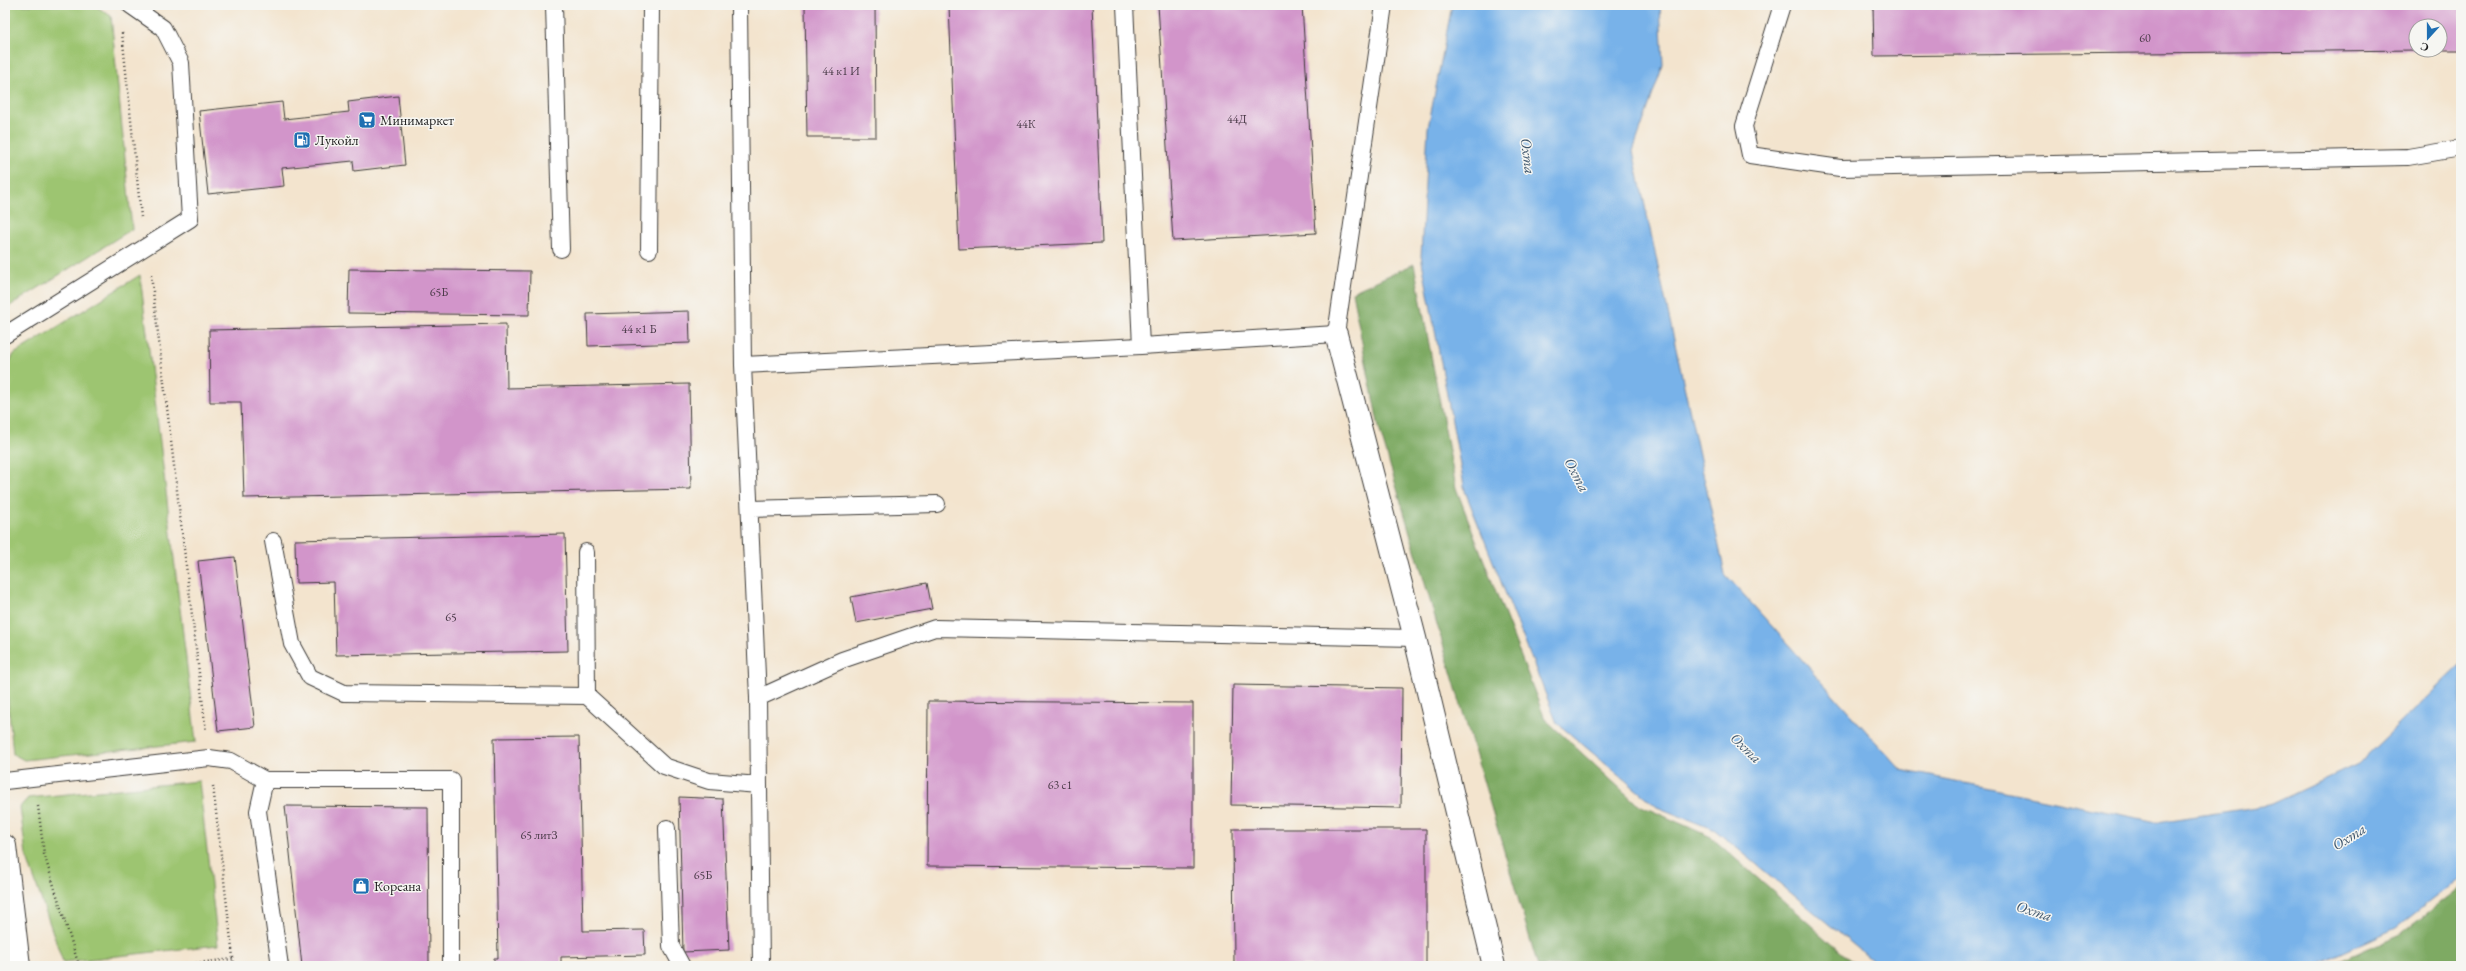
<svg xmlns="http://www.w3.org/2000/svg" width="2466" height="971" font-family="'EB Garamond',serif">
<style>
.green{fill:#9dc571;stroke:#5c7046}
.forest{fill:#7eaa63;stroke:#4d6340}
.water{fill:#78b2e9;stroke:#4a6782}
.building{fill:#d295ca}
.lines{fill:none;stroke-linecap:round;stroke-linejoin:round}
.lane-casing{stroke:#3c3a37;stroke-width:18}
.street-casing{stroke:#3c3a37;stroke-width:24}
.primary-casing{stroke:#3c3a37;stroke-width:24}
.path{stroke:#3c3a37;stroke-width:2.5;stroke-dasharray:1 3;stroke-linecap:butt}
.lane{stroke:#fff;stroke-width:16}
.street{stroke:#fff;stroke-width:22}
.primary{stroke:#fff;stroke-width:22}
.labels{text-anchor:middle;stroke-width:3;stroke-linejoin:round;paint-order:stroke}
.number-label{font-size:12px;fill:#4a3a48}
.poi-label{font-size:14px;fill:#1c1c1c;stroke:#f6f6f2;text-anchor:start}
.water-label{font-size:15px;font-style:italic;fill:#41586e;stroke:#f6f6f2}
</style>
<rect width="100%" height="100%" fill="#f6f6f2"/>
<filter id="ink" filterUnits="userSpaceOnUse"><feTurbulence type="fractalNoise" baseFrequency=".025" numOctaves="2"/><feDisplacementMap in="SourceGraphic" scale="8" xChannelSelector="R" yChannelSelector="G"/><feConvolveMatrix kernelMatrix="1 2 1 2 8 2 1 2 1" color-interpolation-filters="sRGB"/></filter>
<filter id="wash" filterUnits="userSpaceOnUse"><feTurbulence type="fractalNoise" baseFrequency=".012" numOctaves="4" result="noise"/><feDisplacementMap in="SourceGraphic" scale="16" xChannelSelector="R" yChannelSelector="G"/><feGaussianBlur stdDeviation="0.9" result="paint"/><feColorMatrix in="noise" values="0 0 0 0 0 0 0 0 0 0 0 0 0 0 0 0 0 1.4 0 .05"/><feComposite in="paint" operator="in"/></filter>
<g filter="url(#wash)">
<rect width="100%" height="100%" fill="#f3e4ce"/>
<path class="green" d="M 5,5 L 94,5 L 111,16 L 132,229 L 5,309 Z
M 140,275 L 196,742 L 24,760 L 13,754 L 5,671 L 5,370 L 14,354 Z
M 199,781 L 218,945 L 63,962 L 26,855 L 20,807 L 28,798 Z"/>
<path class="forest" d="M 1414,264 L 1456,488 L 1545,719 L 1637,804 L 1711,837 L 1857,966 L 1538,966 L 1379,428 L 1352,292 Z
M 2461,887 L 2461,966 L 2329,966 L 2402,933 Z"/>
<path class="water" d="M 1452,5 L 1660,5 L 1663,65 L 1633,151 L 1725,574 L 1901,770 L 2157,822 L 2270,805 L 2358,764 L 2461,664 L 2461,877 L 2396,928 L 2313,966 L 1879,966 L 1715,830 L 1657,807 L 1557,723 L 1465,491 L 1421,256 L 1428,128 Z"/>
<g id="blocks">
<path class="building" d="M 805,5 L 875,5 L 876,137 L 807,137 Z
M 949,5 L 1092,5 L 1102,243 L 959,249 Z
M 1158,5 L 1302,5 L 1316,233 L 1173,241 Z
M 1873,5 L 2461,5 L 2461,50 L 2440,50 L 2440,26 L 2416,26 L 2416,50 L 1874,56 Z
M 398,96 L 405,165 L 354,171 L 353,161 L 282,168 L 284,186 L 208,194 L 199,111 L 282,102 L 284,119 L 349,112 L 348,102 Z
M 349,269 L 530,271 L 529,315 L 348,313 Z
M 689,311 L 690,343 L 588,346 L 587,314 Z
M 506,324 L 507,388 L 689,384 L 691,489 L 244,498 L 241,402 L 210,402 L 209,330 Z
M 565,534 L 568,651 L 336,655 L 334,582 L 296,583 L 295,540 Z
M 235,557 L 255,727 L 218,731 L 198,561 Z
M 927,583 L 932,609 L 856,623 L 851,597 Z
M 1233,685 L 1402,688 L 1401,808 L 1231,805 Z
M 928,701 L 1193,703 L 1193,868 L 927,866 Z
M 579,737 L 583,931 L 644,930 L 645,955 L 561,957 L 561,966 L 494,966 L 494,958 L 498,958 L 494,738 Z
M 679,797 L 723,799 L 729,950 L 683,952 Z
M 285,806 L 428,807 L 429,966 L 302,966 Z
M 1233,829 L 1426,829 L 1426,966 L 1234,966 Z"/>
</g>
</g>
<g filter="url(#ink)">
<use href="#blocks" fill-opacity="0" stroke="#3c3a37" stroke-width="1"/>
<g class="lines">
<g class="lane-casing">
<path id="lane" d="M 554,5 L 561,249
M 739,5 L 743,365 L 758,698 L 761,966
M 1125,5 L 1141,346
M 1782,5 L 1744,126 L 1750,155 L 1840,168 L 2408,157 L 2461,148
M 649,250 L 651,5
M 5,335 L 190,219 L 181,63 L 163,28 L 130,5
M 743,365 L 1141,346 L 1336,334 L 1384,5
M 750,509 L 937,504
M 273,541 L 292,644 L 310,677 L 344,693 L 587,696 L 664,766 L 709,781 L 759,785
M 586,552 L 587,696
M 758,698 L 842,660 L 935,628 L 1415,638
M 265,780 L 258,811 L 280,966
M 5,781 L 209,758 L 231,761 L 265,780 L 451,780 L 451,966
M 667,828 L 671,946 L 682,966"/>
</g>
<g class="street-casing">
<path id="street" d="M 1336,334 L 1415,638 L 1494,966"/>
</g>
<g class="primary-casing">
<path id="primary" d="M 5,846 L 19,966"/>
</g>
<path class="path" d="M 122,33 L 141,217
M 151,275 L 206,731
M 213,786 L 234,966
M 38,806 L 44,854 L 79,966
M 168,966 L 233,959"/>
<use href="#lane" class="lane"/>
<use href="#street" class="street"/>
<use href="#primary" class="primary"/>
</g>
</g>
<defs>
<g id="supermarket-square" transform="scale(0.9)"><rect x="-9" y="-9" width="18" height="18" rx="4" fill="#1f6fb2" stroke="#f6f6f2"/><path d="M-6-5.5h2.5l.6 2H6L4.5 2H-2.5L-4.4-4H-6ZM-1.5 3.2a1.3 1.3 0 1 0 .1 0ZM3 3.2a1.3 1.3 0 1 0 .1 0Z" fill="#fff"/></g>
<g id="fuel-square" transform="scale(0.9)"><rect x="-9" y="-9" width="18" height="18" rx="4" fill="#1f6fb2" stroke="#f6f6f2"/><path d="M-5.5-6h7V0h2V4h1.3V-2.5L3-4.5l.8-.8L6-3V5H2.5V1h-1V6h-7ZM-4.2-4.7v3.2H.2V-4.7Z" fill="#fff"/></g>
<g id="shop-square" transform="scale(0.9)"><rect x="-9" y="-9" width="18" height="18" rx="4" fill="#1f6fb2" stroke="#f6f6f2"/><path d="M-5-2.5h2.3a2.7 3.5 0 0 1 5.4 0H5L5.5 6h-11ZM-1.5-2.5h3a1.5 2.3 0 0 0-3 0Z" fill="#fff"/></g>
</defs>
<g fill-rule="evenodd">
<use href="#supermarket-square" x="367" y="120"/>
<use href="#fuel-square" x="302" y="140"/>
<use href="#shop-square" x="361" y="886"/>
</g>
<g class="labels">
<g class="number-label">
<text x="2145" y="42">60</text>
<text x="841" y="75">44 к1 И</text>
<text x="1237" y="123">44Д</text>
<text x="1026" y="128">44К</text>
<text x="439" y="296">65Б</text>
<text x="639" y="333">44 к1 Б</text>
<text x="451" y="621">65</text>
<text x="1060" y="789">63 с1</text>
<text x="539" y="839">65 литЗ</text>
<text x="703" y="879">65Б</text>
</g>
<g class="poi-label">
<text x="380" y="125">Минимаркет</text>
<text x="315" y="145">Лукойл</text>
<text x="374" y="891">Кореана</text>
</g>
<g class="water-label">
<text transform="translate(1528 156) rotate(83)" y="5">Охта</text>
<text transform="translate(1577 475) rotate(62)" y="5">Охта</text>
<text transform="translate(1746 748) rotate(44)" y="5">Охта</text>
<text transform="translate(2349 837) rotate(-32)" y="5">Охта</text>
<text transform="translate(2034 911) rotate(18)" y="5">Охта</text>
</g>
</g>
<rect width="2466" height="971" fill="none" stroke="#f6f6f2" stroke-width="20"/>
<g transform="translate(2428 38) rotate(201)"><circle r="19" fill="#f6f6f2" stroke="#9f9f9c"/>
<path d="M0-3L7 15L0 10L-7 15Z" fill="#1f6fb2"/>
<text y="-6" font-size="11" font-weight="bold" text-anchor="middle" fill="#1c1c1c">С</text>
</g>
</svg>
